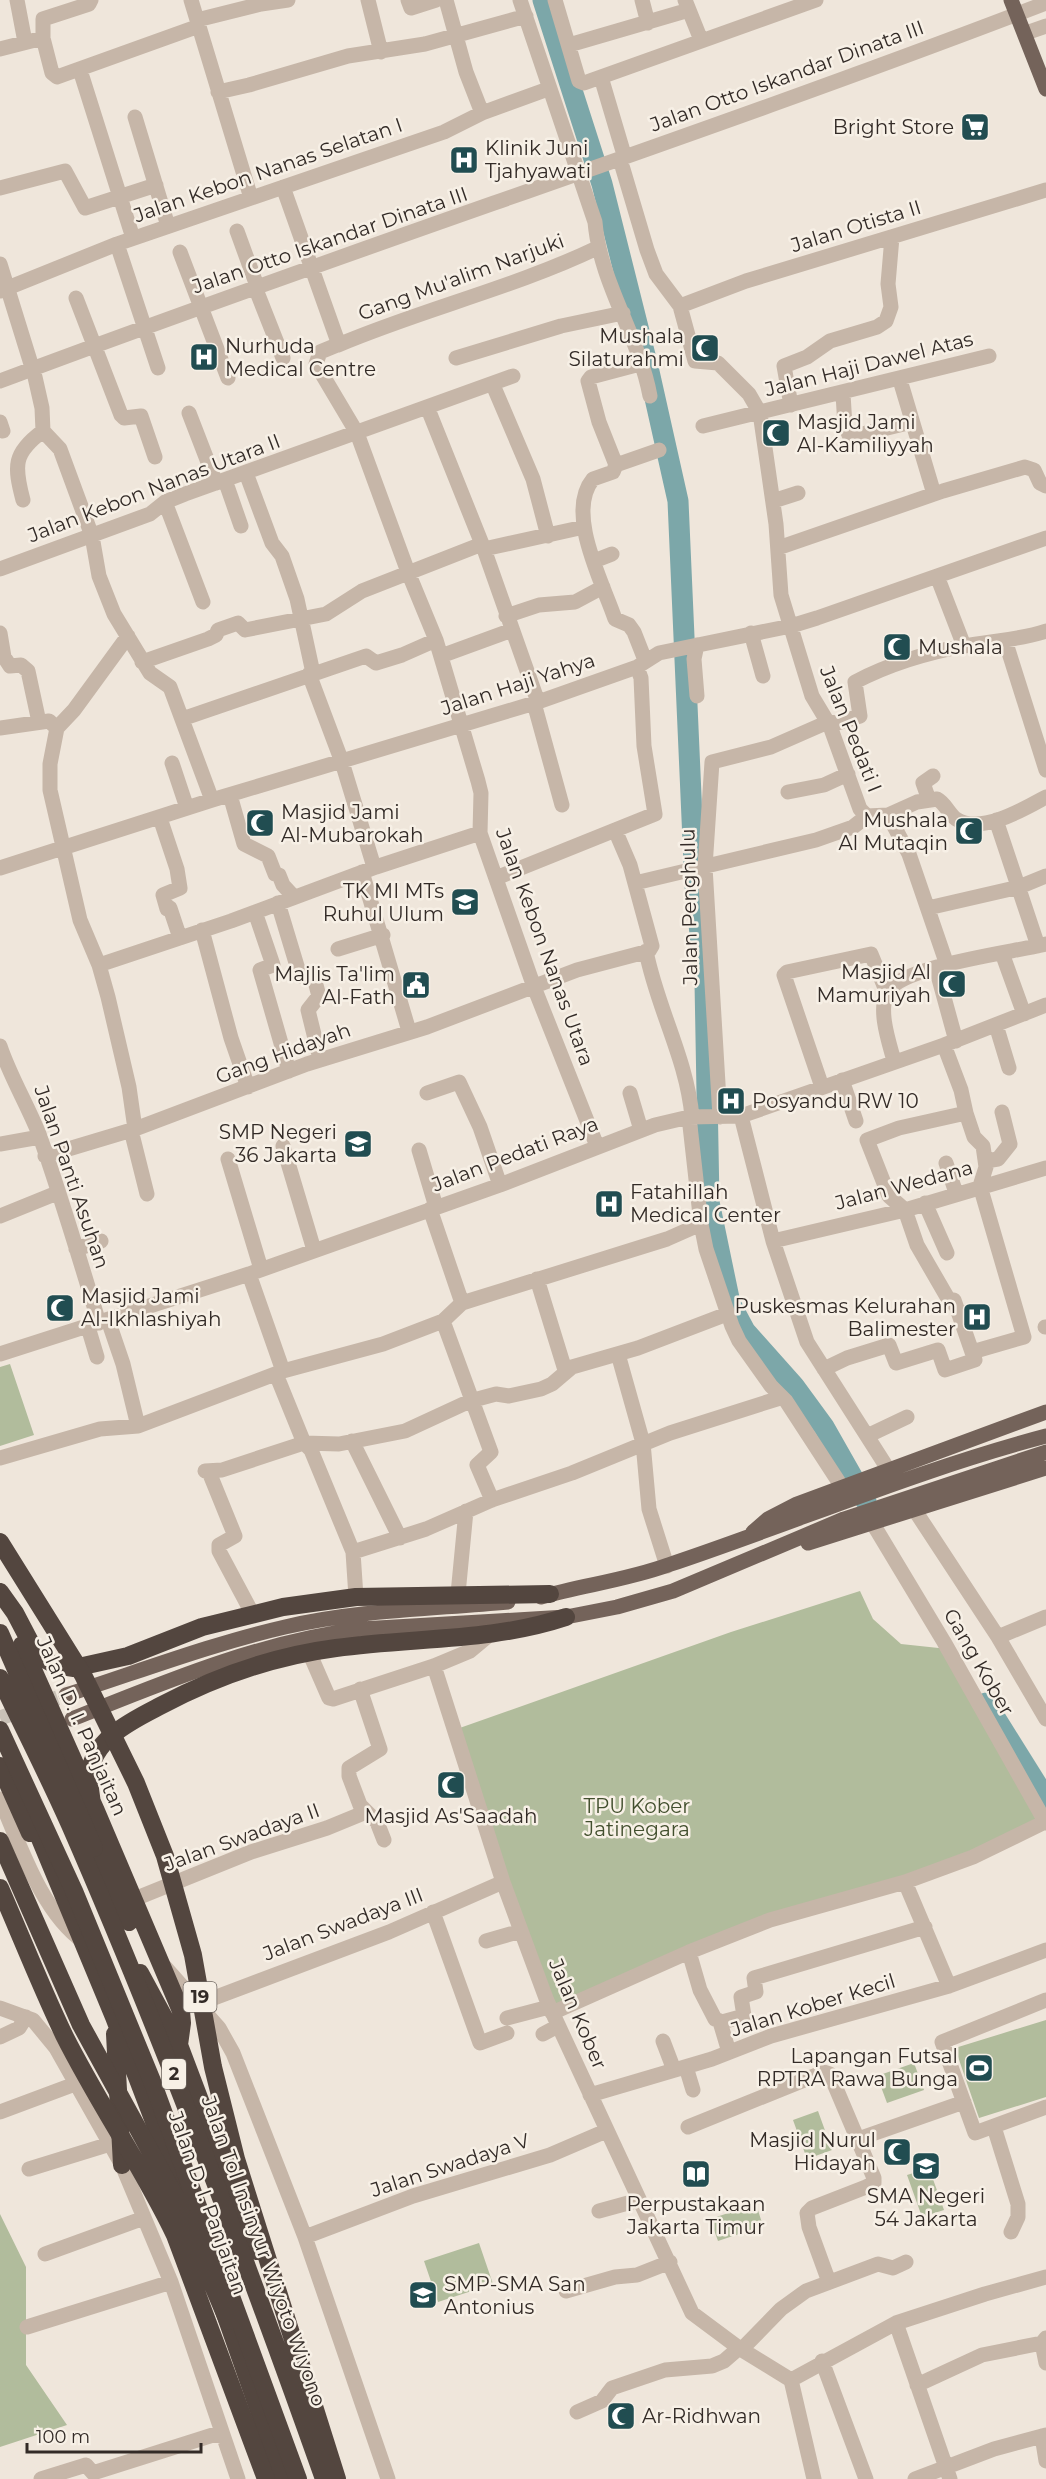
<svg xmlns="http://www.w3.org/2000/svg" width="1046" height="2479" font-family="Montserrat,sans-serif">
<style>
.green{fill:#b1bc9c}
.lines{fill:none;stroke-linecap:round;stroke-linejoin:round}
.river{stroke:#7ca7a9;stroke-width:21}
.major-tunnel{stroke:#c9c1b7;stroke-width:15;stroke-dasharray:15 8;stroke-linecap:butt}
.minor{stroke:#c6b6a8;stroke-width:15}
.major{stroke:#74635a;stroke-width:15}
.highway{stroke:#53463f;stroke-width:18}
.highway-bridge{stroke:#53463f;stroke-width:18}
.labels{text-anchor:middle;stroke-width:5;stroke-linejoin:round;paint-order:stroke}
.shield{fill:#f7f0e6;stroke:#6e6660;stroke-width:1.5}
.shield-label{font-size:18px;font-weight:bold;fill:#332b27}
.street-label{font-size:20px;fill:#332b27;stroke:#f7f0e6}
.poi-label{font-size:20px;fill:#332b27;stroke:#f7f0e6;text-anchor:end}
.park-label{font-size:20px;fill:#424f2e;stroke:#f7f0e6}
</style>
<rect width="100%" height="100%" fill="#efe6db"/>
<path class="green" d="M 10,1364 L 34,1435 L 0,1446 L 0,1367 Z
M 860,1591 L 873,1619 L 901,1644 L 948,1649 L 1045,1822 L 973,1857 L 770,1920 L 552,2013 L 454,1730 L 731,1632 Z
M 1046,2020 L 1046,2097 L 979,2118 L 955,2048 Z
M 914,2063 L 924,2090 L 887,2103 L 877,2076 Z
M 818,2111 L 832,2150 L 807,2159 L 793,2120 Z
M 929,2168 L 944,2210 L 922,2217 L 907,2175 Z
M 756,2204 L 763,2226 L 718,2241 L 710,2219 Z
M 0,2214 L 26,2267 L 26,2365 L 67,2425 L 0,2447 Z
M 479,2243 L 493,2284 L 438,2302 L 424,2261 Z"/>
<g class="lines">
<path class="river" d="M 543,0 L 602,184 L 648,367 L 678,501 L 695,886 L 705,982 L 709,1202 L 730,1303 L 745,1331 L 794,1386 L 824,1427 L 866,1501
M 986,1703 L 1046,1799"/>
<path class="major-tunnel" d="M 0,1718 L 66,1695"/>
<path class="minor" d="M 17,0 L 25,42
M 191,0 L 251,198
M 368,0 L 381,52
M 408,0 L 411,8 L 436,0
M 446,0 L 466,72 L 482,113
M 520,0 L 595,222 C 600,283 639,336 650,396
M 555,0 L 579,81 L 584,83 L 816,0
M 642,0 L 648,23
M 685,0 L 701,40
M 197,20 L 261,4 L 288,0
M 1026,33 L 1046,26
M 43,38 L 43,19 L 89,4 L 91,0
M 569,45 L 689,10
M 0,49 L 43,38 L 52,73 L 57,77 L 199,26
M 80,70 L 133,238
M 601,77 L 625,158
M 218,92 L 249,85 L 348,56 L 425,44 L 526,16
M 135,117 L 168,226
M 620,159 L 647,250 L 656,274 L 680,306 L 695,361 L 718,363 L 749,394 L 760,413 L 776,524 L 781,595 L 812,696 L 830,726 L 860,809 L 867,816 L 888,815 L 909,854 L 946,962
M 283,187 L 338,342 L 337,345 L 320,352 L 316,364 L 357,433 L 408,572 L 436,640 L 478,781 L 481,793 L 480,833 L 534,987 L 597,1146
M 0,188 L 65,171 L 85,208 L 156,185
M 237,231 L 257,286
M 117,244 L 158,368
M 180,252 L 228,378
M 0,264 L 35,377 L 42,408 L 43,431 L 60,449 L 92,536 L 99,576 L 114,614 L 150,673 L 170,687 L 212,800
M 255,287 L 283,358
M 0,291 L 117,244 L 444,132 L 482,113 L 548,89
M 76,298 L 121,415 L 124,418 L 141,416 L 155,457
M 680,306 L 746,281 L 1046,190
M 338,345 C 423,309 513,288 597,248
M 456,358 L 561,326 L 623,313
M 900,380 L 934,494
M 0,381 C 347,250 700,136 1046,3
M 493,385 L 533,479 L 548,536
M 843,394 L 845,426 L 850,437 L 912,422
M 791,405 L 784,366 L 807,357 L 830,341 L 877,327 L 886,321 L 891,307 L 888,284 L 892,237
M 428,409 L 484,549 L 538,702
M 189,413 L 216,483
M 0,422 L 3,431
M 703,426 L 989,356
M 616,465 L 599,422 L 588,381 L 591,377 L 640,364
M 246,473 L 272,543 L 282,556 L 297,599 L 313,673
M 225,480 L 241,526
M 23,500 C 14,466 13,453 43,431
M 773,501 L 798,493
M 165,502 L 203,602
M 778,548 L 943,491 L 1025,467 L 1034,470 L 1040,483 L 1046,486
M 484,549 L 584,527
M 594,561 L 612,554
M 0,569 L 150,514 L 165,502 L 185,494 L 513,376
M 937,576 L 964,646
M 506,616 L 539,605 L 575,602 L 603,587
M 0,633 L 4,657 L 10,666 L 21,665 L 28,671 L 39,722
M 751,633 L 763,676
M 1005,640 L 1046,770
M 697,645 L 694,659 L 697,696
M 441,656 L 512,630
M 645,660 L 634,632 L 629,625 L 615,619 C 603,583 565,513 593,479 L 613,472 L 616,465 L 659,450
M 142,662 L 208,639 L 216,635 L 218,630 L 238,623 L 245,630 L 326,614 L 362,591 L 482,544
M 309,674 L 342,762 L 374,867
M 534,703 L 562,805
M 182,719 L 366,656 L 376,663 L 402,655 L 436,640
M 0,728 L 49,721 L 57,728 L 50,764 L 50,790 L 80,920 L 99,965 L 108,997 L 129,1087 L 135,1129
M 57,728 L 74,710 L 128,636
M 172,763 L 187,808
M 788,792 L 824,785 L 848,774
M 230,795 L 244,844 L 268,856 L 275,874 L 279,875 L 283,885 L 294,897
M 929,800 L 923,783 L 933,776
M 888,815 L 917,802 L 937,799 C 945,803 949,814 956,819 C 981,835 1024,809 1046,797
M 160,818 L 177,869 L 180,888 L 163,895 L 167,909 L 170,908 L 180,938
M 996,820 L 1038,946
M 0,868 L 212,800 L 538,702 L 637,667 L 659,653 L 791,626 L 817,618 L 1046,538
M 362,872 L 409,1031
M 496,878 L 655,814 L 644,746 L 641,678 L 637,667
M 635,883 L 816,840 L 853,827 L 867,816
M 278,903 L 300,976 L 313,974 L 319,996 L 308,1010 L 320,1059
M 928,908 L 1019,887 L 1046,876
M 255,912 L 273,965 L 260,970 L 289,1071
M 202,930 L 231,1038 L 248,1087
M 338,949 L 383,935
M 646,951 C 657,1008 687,1059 692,1117
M 1002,953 L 1024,1014
M 99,965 L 231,921 L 376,867 L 480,833
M 936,968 L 956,1041
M 996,1025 L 1009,1068
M 944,1045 L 961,1090 L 966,1113 L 899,1128 L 867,1140 L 889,1196 L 905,1210 L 917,1245 L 950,1302 L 954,1300 L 972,1352
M 0,1046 C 10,1076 27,1104 39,1134 C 61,1196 80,1260 99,1323
M 894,1061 C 889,1042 878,1011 887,993 C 899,966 1015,952 1046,944
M 842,1080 L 856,1121
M 822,1087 L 784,975 L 787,972 L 871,954 L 887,993
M 427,1093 L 459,1082 L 480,1127 L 500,1185
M 630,1093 L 641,1130
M 741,1116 L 773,1241 L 807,1342 L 888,1469
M 689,1117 L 701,1224 L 706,1249 L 732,1326 L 739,1341 L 771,1386 L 786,1401 L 842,1487
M 720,1117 L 705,867 L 712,762 L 771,747 L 828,722 L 837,723 L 860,716 L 855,682 C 887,665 928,652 964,646 C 992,641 1019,640 1046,631
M 131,1130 L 147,1194
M 0,1144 L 40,1137
M 283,1146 L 314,1250
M 419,1150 L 436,1207
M 45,1156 L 135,1129 L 307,1064 L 427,1027 L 577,970 L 649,951 L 652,946 L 630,865 L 615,830
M 228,1159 L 261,1269
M 986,1161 L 998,1159 L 1010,1144 L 1002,1112
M 946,1163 L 956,1193
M 925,1203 L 947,1253
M 430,1209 L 462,1303
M 0,1216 L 57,1193
M 773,1241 L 905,1210 L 1046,1168
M 76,1249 L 101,1241
M 249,1274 L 283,1371
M 537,1279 L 565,1370
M 108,1320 L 123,1364 L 138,1426
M 443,1321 L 491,1452 L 477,1465 L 492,1500
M 88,1327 L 97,1357
M 1045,1327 L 1046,1327
M 0,1354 L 249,1274 L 500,1185 L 655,1125 L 689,1117 L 741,1116 L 944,1045 L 1046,1005
M 618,1354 L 643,1443 L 649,1509 L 667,1566
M 824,1369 L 847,1358 L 889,1345 L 896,1363 L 938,1350 L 945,1370 L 975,1360 L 972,1352 L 1024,1337 L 980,1186 L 986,1167 L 983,1146 L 974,1137 L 966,1113
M 276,1374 L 304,1443 L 311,1450 L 353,1552 L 356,1597
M 867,1436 L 907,1417
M 352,1441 L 400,1538
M 0,1458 L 100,1429 L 138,1426 L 283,1371 L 383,1344 L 443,1321 L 462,1303 L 667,1239 L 701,1224
M 205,1471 L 222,1470 L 304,1443 L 339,1444 L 405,1431 L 470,1401 L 496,1394 L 509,1396 L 541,1389 L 552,1384 L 572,1367 L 638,1348 L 727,1314
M 209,1472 L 235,1536 L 219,1545 L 219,1551 L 252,1613
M 914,1509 L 998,1637 L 1046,1719
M 873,1524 L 944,1642 L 1046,1823
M 353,1552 L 426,1529 L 492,1500 L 572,1473 L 670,1433 L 780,1398
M 458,1594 L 466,1511
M 998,1637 L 1046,1617
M 309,1652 L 329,1698 L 333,1699 L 434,1666 L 470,1651 L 488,1636
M 434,1666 L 503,1882 L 547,2001 L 692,2313 L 739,2348 L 791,2380
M 360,1689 L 380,1749 L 349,1768 L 349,1776 L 360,1805 L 377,1822 L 384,1840
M 0,1799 C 20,1845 42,1913 84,1942
M 905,1882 L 949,1986
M 132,1900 L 251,1852 L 327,1828 L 366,1812
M 433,1912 L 480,2043 L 507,2033
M 486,1941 L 521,1931
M 689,1952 L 700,1990 L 715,2019 L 722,2022 L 744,2016 L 741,1997 L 756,1992 L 754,1978 L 925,1927
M 165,1967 L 219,2028 L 233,2053 L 305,2237 L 388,2479
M 1046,2000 L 942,2042 L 975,2133 L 1046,2107
M 198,2004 L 389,1932 L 503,1882
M 0,2008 L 33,2020 L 56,2048 L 122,2165 L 171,2282 L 238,2479
M 552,2013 L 689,1952 L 770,1920 L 905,1882 L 973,1857 L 1045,1822
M 507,2018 L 549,2007
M 720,2022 L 729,2052
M 543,2034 L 558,2026
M 0,2037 L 19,2028 L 26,2017
M 663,2041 L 674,2070
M 686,2067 L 693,2090
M 590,2095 L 712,2059 L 771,2036 L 949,1986 L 1046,1950
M 0,2112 L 75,2084
M 688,2127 L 824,2072 L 830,2074 L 874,2178 L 874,2183 L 866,2187 L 812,2208 L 807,2213 L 809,2227 L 829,2282
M 994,2127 L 1018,2204 L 1018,2217 L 1011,2232
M 858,2139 L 964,2102
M 29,2169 L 110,2144
M 599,2211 L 639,2200
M 305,2237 L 413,2196 L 550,2155 L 606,2131
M 45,2254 L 144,2218
M 566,2291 L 615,2277 L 637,2275 L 670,2262
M 896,2323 L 950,2479
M 27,2327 L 171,2282
M 1042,2343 L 1046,2363
M 741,2350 L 781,2309 L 806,2291 L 878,2264 L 893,2268 L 906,2262
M 822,2361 L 866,2479
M 791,2380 L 896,2323 L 985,2294 L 1046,2277
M 791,2380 L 814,2479
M 917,2385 L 982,2355 L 1042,2343 L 1046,2338
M 577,2412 L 602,2401 L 612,2388 L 665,2370 L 712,2366 L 724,2361 L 739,2348
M 1042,2436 L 1046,2461
M 41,2479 L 86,2465 L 93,2473 L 216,2434 L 223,2437
M 915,2479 L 994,2449 L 1046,2435"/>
<path class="major" d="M 1011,0 L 1046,89
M 753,1532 L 768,1519 L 797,1504 L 1046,1412
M 808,1543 L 1046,1468
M 541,1597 C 583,1585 627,1580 668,1565 C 794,1523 917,1470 1046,1436
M 66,1695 C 138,1672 211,1644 285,1627 C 357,1610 434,1609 508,1602
M 72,1719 C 167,1681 259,1642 361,1629 L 566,1617 L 617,1607 L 673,1591 L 844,1519 L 1046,1452"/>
<path class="highway" d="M 0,1592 L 15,1613 L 37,1655 L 55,1665 L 74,1668 L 128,1656 L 202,1627 L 283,1607 L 356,1597 L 550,1594
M 22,1645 L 96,1811 L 181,2011 L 182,2023 L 179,2045
M 0,1766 L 30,1833
M 92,1804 C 91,1795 89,1785 89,1777 C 92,1739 131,1721 160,1706 C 215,1677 274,1656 336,1648 C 414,1637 491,1642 566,1617
M 31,1817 L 114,2017 L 184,2200
M 94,1848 L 129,1922
M 140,1973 L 179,2045 L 257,2251
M 115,2034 L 122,2165
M 223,2308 L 283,2479"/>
<path class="highway-bridge" d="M 0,1542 L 83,1675 L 136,1783 L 165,1856 L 193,1955 L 213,2067 L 236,2159 L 337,2479
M 0,1633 L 94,1848
M 0,1678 C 23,1727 48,1775 70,1825 C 164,2040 246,2259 324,2479
M 0,1730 L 74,1891 L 152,2081 L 298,2479
M 0,1841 L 81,2025 L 176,2198 L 228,2321
M 0,1888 C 21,1936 41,1987 64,2035 C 98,2103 142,2166 175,2235 L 266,2479"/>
</g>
<defs>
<g id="supermarket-square" transform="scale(1.5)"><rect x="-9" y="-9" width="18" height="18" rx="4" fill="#214d51" stroke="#f7f0e6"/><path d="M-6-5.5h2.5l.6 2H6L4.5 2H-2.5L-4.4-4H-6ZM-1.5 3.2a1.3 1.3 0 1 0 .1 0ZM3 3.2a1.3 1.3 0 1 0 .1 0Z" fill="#fff"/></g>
<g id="hospital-square" transform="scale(1.5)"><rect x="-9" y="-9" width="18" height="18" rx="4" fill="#214d51" stroke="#f7f0e6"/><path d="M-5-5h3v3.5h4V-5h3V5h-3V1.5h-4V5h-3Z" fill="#fff"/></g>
<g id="mosque-square" transform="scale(1.5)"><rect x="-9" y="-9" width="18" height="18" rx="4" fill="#214d51" stroke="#f7f0e6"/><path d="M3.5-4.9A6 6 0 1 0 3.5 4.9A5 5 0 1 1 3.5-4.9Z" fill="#fff"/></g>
<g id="school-square" transform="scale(1.5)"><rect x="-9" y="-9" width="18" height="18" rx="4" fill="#214d51" stroke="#f7f0e6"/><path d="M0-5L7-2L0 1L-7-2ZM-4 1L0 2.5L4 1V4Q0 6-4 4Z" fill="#fff"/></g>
<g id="civic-square" transform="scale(1.5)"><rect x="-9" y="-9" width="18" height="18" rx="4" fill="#214d51" stroke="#f7f0e6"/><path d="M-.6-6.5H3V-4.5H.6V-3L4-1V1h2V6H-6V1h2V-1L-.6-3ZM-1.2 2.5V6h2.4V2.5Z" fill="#fff"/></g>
<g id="stadium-square" transform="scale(1.5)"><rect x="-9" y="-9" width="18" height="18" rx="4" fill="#214d51" stroke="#f7f0e6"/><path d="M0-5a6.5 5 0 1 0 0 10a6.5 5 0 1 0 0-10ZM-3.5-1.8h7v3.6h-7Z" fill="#fff"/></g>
<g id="library-square" transform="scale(1.5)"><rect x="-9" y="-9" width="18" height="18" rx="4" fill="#214d51" stroke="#f7f0e6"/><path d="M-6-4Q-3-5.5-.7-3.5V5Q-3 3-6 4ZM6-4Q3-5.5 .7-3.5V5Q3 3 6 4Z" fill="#fff"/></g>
</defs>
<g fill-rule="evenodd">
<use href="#supermarket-square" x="975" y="127"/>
<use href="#hospital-square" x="464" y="160"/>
<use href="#mosque-square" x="705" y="348"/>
<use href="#hospital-square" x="204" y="357"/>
<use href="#mosque-square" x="776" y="433"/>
<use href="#mosque-square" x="897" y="647"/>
<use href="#mosque-square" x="260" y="823"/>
<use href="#mosque-square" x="969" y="831"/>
<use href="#school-square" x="465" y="902"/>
<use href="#mosque-square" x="952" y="984"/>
<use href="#civic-square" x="416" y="985"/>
<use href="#hospital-square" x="731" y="1101"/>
<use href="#school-square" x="358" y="1144"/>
<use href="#hospital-square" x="609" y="1204"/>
<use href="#mosque-square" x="60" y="1308"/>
<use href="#hospital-square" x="977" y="1317"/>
<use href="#mosque-square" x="451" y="1785"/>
<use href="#stadium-square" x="979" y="2068"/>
<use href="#mosque-square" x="897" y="2152"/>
<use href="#school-square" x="926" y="2166"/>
<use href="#library-square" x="696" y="2174"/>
<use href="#school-square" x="423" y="2295"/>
<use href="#mosque-square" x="621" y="2416"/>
</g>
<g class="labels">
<g class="shield">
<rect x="183.5" y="1982" width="33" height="30" rx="4.5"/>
<rect x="162" y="2059" width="24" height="30" rx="4.5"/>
</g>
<g class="shield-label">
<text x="200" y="2003">19</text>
<text x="174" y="2080">2</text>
</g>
<g class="street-label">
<text transform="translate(787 76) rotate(-20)" y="7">Jalan Otto Iskandar Dinata III</text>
<text transform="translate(268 170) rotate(-19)" y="7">Jalan Kebon Nanas Selatan I</text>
<text transform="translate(856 226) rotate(-17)" y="7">Jalan Otista II</text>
<text transform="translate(330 240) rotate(-19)" y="7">Jalan Otto Iskandar Dinata III</text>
<text transform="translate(461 277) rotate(-20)" y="7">Gang Mu'alim Narjuki</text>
<text transform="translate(869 364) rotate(-14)" y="7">Jalan Haji Dawel Atas</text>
<text transform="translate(154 488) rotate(-21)" y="7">Jalan Kebon Nanas Utara II</text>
<text transform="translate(518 684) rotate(-18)" y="7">Jalan Haji Yahya</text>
<text transform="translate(851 729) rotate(68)" y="7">Jalan Pedati I</text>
<text transform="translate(689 907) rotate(-91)" y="7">Jalan Penghulu</text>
<text transform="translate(545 947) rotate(70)" y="7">Jalan Kebon Nanas Utara</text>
<text transform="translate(283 1053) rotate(-20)" y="7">Gang Hidayah</text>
<text transform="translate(515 1154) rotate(-21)" y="7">Jalan Pedati Raya</text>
<text transform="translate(72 1177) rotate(71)" y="7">Jalan Panti Asuhan</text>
<text transform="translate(904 1185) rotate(-15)" y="7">Jalan Wedana</text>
<text transform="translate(979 1662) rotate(60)" y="7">Gang Kober</text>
<text transform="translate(82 1726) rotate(66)" y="7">Jalan D. I. Panjaitan</text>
<text transform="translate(242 1837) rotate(-20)" y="7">Jalan Swadaya II</text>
<text transform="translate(343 1924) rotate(-21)" y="7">Jalan Swadaya III</text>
<text transform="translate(813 2005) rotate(-17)" y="7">Jalan Kober Kecil</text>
<text transform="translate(578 2014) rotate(67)" y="7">Jalan Kober</text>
<text transform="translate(450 2165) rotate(-18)" y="7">Jalan Swadaya V</text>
<text transform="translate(208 2203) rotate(70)" y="7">Jalan D. I. Panjaitan</text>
<text transform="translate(264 2251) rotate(70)" y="7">Jalan Tol Insinyur Wiyoto Wiyono</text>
</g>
<g class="poi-label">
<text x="954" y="134">Bright Store</text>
<text x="485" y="155" text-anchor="start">Klinik Juni<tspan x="485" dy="23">Tjahyawati</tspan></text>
<text x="684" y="343">Mushala<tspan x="684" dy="23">Silaturahmi</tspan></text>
<text x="225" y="353" text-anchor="start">Nurhuda<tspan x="225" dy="23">Medical Centre</tspan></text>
<text x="797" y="429" text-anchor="start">Masjid Jami<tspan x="797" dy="23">Al-Kamiliyyah</tspan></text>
<text x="918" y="654" text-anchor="start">Mushala</text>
<text x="281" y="819" text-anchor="start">Masjid Jami<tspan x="281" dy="23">Al-Mubarokah</tspan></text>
<text x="948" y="827">Mushala<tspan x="948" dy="23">Al Mutaqin</tspan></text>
<text x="444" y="898">TK MI MTs<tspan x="444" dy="23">Ruhul Ulum</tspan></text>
<text x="931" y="979">Masjid Al<tspan x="931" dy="23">Mamuriyah</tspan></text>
<text x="395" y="981">Majlis Ta'lim<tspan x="395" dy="23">Al-Fath</tspan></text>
<text x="752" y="1108" text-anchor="start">Posyandu RW 10</text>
<text x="337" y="1139">SMP Negeri<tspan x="337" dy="23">36 Jakarta</tspan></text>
<text x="630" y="1199" text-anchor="start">Fatahillah<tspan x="630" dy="23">Medical Center</tspan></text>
<text x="81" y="1303" text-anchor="start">Masjid Jami<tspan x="81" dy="23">Al-Ikhlashiyah</tspan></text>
<text x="956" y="1313">Puskesmas Kelurahan<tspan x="956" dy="23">Balimester</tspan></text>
<text x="451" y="1823" text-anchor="middle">Masjid As'Saadah</text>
<text x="958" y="2063">Lapangan Futsal<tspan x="958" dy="23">RPTRA Rawa Bunga</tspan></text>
<text x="876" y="2147">Masjid Nurul<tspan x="876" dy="23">Hidayah</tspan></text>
<text x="926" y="2203" text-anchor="middle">SMA Negeri<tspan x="926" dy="23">54 Jakarta</tspan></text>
<text x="696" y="2211" text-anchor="middle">Perpustakaan<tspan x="696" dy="23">Jakarta Timur</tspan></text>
<text x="444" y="2291" text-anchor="start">SMP-SMA San<tspan x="444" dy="23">Antonius</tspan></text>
<text x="642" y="2423" text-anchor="start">Ar-Ridhwan</text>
</g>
<g class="park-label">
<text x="637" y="1813">TPU Kober<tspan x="637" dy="23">Jatinegara</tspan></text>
</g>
</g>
<path d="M27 2443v9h174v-9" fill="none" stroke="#332b27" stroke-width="3"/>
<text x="36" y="2443" font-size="18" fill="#332b27" stroke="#f7f0e6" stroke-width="4.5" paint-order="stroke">100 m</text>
</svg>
